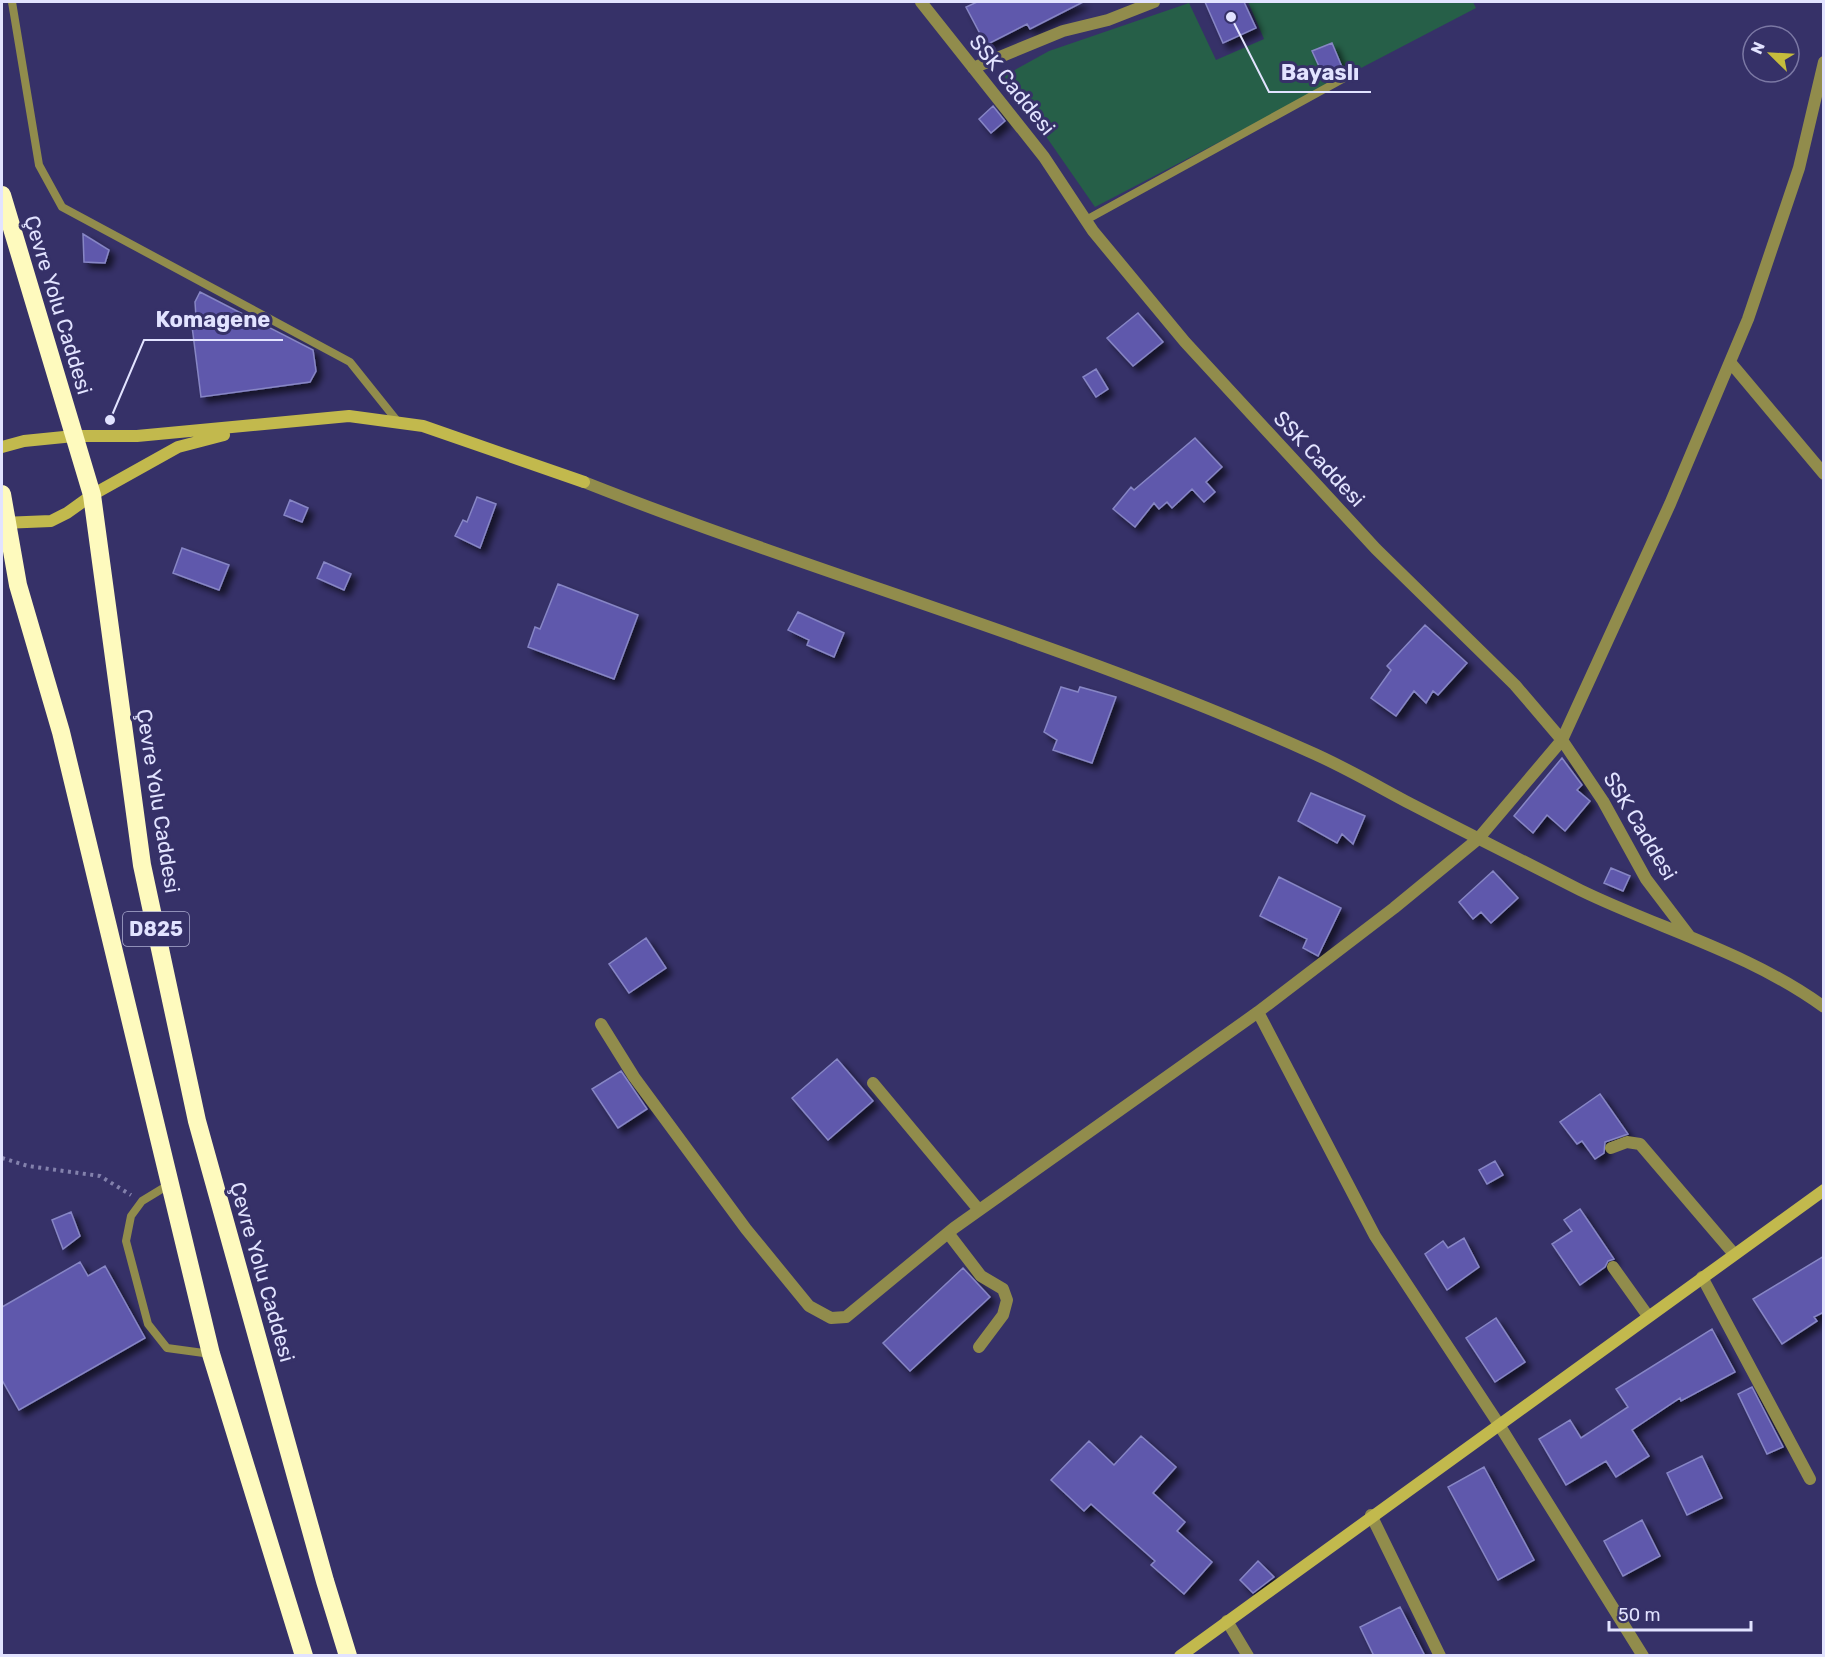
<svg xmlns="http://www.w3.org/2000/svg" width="1825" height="1657" font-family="Rubik,sans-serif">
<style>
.green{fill:#265f48}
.building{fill:#5f58ac;stroke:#8786c5;stroke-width:1.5;filter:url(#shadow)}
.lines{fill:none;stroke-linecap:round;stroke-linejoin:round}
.path{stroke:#8381ac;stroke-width:4;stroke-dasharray:3 4.5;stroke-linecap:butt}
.lane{stroke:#918c4c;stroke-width:8}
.street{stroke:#918c4c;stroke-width:12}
.secondary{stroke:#c2b94d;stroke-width:12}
.highway{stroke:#fefabe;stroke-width:18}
.labels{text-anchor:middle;stroke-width:6;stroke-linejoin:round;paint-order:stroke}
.shield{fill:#363168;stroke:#aeaed2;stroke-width:1.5}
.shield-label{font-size:20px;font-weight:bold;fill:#e2e3ff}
.street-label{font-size:21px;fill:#e2e3ff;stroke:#363168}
.leader{fill:none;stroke:#e2e3ff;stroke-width:2}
.callout-dot{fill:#e2e3ff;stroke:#363168;stroke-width:2}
.callout-label{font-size:22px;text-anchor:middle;font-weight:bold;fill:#e2e3ff;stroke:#363168;stroke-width:6;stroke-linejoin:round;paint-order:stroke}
</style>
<defs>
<filter id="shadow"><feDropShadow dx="5.5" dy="5.5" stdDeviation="3" flood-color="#0009"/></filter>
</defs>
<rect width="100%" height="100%" fill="#363168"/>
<path class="green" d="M 1248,2 L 1473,2 L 1476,8 L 1095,207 L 1004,76 L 1049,51 L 1189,3 L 1216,60 L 1264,39 Z"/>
<path class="building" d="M 977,2 L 1083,2 L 1030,29 L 1027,24 L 986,45 L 966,7 Z
M 1205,2 L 1244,2 L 1256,28 L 1223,43 Z
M 1332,43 L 1342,67 L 1323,75 L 1312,51 Z
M 993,106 L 1005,121 L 991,133 L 979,119 Z
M 83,234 L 109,250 L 105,263 L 84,262 Z
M 200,292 L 313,350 L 316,371 L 310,382 L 201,397 L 192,326 L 196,317 L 195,302 Z
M 1138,313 L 1163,342 L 1133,366 L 1107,338 Z
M 1096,369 L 1108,389 L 1096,397 L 1083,377 Z
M 1195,438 L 1222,467 L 1206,482 L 1215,492 L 1204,502 L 1192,489 L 1172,508 L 1167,502 L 1159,509 L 1154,503 L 1135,527 L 1113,509 L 1131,487 L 1134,490 Z
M 477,497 L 496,504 L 480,548 L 455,536 L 463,520 L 467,522 Z
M 290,500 L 308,508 L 302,522 L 284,515 Z
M 182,548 L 229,565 L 219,590 L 173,573 Z
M 324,562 L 351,574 L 344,590 L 317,578 Z
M 558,584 L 638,615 L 614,679 L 528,647 L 535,627 L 540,629 Z
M 798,612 L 844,633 L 834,657 L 807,645 L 809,640 L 788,630 Z
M 1425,625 L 1467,663 L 1438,695 L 1433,691 L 1426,703 L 1414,691 L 1396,716 L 1371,698 L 1391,670 L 1387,666 Z
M 1061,687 L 1078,692 L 1080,687 L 1116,697 L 1092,763 L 1053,750 L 1057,740 L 1044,732 Z
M 1562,758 L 1582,785 L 1577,790 L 1590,801 L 1565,831 L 1547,815 L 1533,833 L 1514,816 Z
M 1311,793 L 1365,816 L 1353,844 L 1342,834 L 1337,843 L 1298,821 Z
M 1611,868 L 1630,876 L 1623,891 L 1604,883 Z
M 1493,871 L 1518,898 L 1491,923 L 1481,912 L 1473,919 L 1459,902 Z
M 1279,877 L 1341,908 L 1318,956 L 1303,948 L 1307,939 L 1260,916 Z
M 646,938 L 666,968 L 629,993 L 609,964 Z
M 837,1059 L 873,1101 L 828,1140 L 792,1098 Z
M 621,1071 L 647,1109 L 618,1128 L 592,1089 Z
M 1600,1094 L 1628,1134 L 1605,1142 L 1604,1153 L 1595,1159 L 1582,1141 L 1577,1144 L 1560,1122 Z
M 1495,1161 L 1503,1175 L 1487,1184 L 1479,1170 Z
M 1580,1209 L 1614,1259 L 1608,1261 L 1605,1267 L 1580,1285 L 1552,1244 L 1572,1231 L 1564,1220 Z
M 71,1212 L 80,1236 L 63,1249 L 52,1220 Z
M 1464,1238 L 1479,1267 L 1447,1290 L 1425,1254 L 1443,1241 L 1448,1248 Z
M 1824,1256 L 1824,1312 L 1814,1317 L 1817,1321 L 1782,1344 L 1753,1299 Z
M 80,1262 L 88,1276 L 105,1266 L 145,1338 L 19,1410 L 2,1380 L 2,1307 Z
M 963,1268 L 990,1297 L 910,1371 L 883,1343 Z
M 1496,1318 L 1525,1362 L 1495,1382 L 1466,1338 Z
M 1712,1329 L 1735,1372 L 1681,1401 L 1680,1398 L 1632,1430 L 1649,1456 L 1616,1477 L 1606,1461 L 1566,1485 L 1539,1439 L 1570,1420 L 1581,1438 L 1628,1407 L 1616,1389 Z
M 1752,1387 L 1783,1447 L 1767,1454 L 1738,1394 Z
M 1141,1436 L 1176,1467 L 1153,1493 L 1185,1522 L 1177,1531 L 1212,1562 L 1184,1594 L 1151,1565 L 1155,1561 L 1091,1504 L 1084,1511 L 1051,1480 L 1089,1441 L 1114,1465 Z
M 1702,1456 L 1722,1498 L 1687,1515 L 1667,1473 Z
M 1484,1467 L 1534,1560 L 1498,1580 L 1448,1487 Z
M 1642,1520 L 1660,1556 L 1623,1576 L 1604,1541 Z
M 1258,1561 L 1274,1577 L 1253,1593 L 1240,1580 Z
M 1400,1607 L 1425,1656 L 1374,1656 L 1360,1627 Z"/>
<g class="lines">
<path class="path" d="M 2,1158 L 28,1166 L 100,1176 L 131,1195"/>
<path class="lane" d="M 12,2 L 39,165 L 62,207 L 350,362 L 398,422
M 1086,220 L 1348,76
M 170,1184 L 142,1201 L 131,1216 L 126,1241 L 148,1324 L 167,1348 L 211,1354"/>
<path class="street" d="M 921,2 L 1044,157 L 1093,231 L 1185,342 L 1376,549 L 1515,685 L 1562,740 L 1603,801 L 1646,879 L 1690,937
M 973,68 L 1063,31 L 1108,20 L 1154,2
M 1730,362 L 1824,474
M 584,482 C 824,577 1073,645 1308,751 C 1343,766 1377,786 1411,804 C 1467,833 1523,861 1580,890 C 1660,929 1750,953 1824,1007
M 1258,1012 L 1375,1236 L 1498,1423 L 1643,1656
M 601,1024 L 634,1077 L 746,1229 L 809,1306 L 831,1318 L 846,1317 L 954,1228 L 1258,1012 L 1394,908 L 1478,839 L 1562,740 L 1670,504 L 1748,319 L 1799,168 L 1824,62
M 873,1083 L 979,1210
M 1611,1148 L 1627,1142 L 1640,1144 L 1734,1254
M 948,1233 L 981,1276 L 1003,1289 L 1007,1300 L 1003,1315 L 979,1347
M 1613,1267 L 1648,1316
M 1702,1277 L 1810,1479
M 1371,1515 L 1440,1656
M 1227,1621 L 1248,1656"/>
<path class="secondary" d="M 2,447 L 24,441 L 74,436 L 137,436 L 349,416 L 423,426 L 584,482
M 2,523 L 51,521 L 67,513 L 92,495 L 178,447 L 224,435
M 1180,1656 L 1824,1190"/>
<path class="highway" d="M 2,195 L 92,495 L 142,865 L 197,1121 L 325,1581 L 348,1656
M 2,494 L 18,585 L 61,732 L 211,1354 L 304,1656"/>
</g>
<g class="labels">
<rect class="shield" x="123" y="912" width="66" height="34" rx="4.5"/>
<g class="shield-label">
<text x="156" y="936">D825</text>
</g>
<g class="street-label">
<text transform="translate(1012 85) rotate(51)" y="7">SSK Caddesi</text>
<text transform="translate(58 305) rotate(73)" y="7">Çevre Yolu Caddesi</text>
<text transform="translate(1319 459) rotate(47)" y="7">SSK Caddesi</text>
<text transform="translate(158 801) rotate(81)" y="7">Çevre Yolu Caddesi</text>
<text transform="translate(1640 826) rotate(59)" y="7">SSK Caddesi</text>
<text transform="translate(262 1272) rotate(74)" y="7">Çevre Yolu Caddesi</text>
</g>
</g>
<path class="leader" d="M1231 17L1269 92H1371M110 420L144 340H283"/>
<g class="callout-dot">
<circle cx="1231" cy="17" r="6"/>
<circle cx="110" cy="420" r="6"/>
</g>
<g class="callout-label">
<text x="1320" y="80">Bayaslı</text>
<text x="213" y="327">Komagene</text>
</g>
<rect width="1825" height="1657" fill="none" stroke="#e2e3ff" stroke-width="6"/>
<g transform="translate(1771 54) rotate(294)"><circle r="28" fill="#363168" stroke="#7b78a4" stroke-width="1.5"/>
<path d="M0-4.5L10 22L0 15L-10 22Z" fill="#c6bc3c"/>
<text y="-9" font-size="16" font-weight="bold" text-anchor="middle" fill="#e2e3ff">N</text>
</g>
<path d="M1609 1621v9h142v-9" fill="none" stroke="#e2e3ff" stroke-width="3"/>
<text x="1618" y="1621" font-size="18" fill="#e2e3ff" stroke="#363168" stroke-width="4.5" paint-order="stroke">50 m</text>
</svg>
